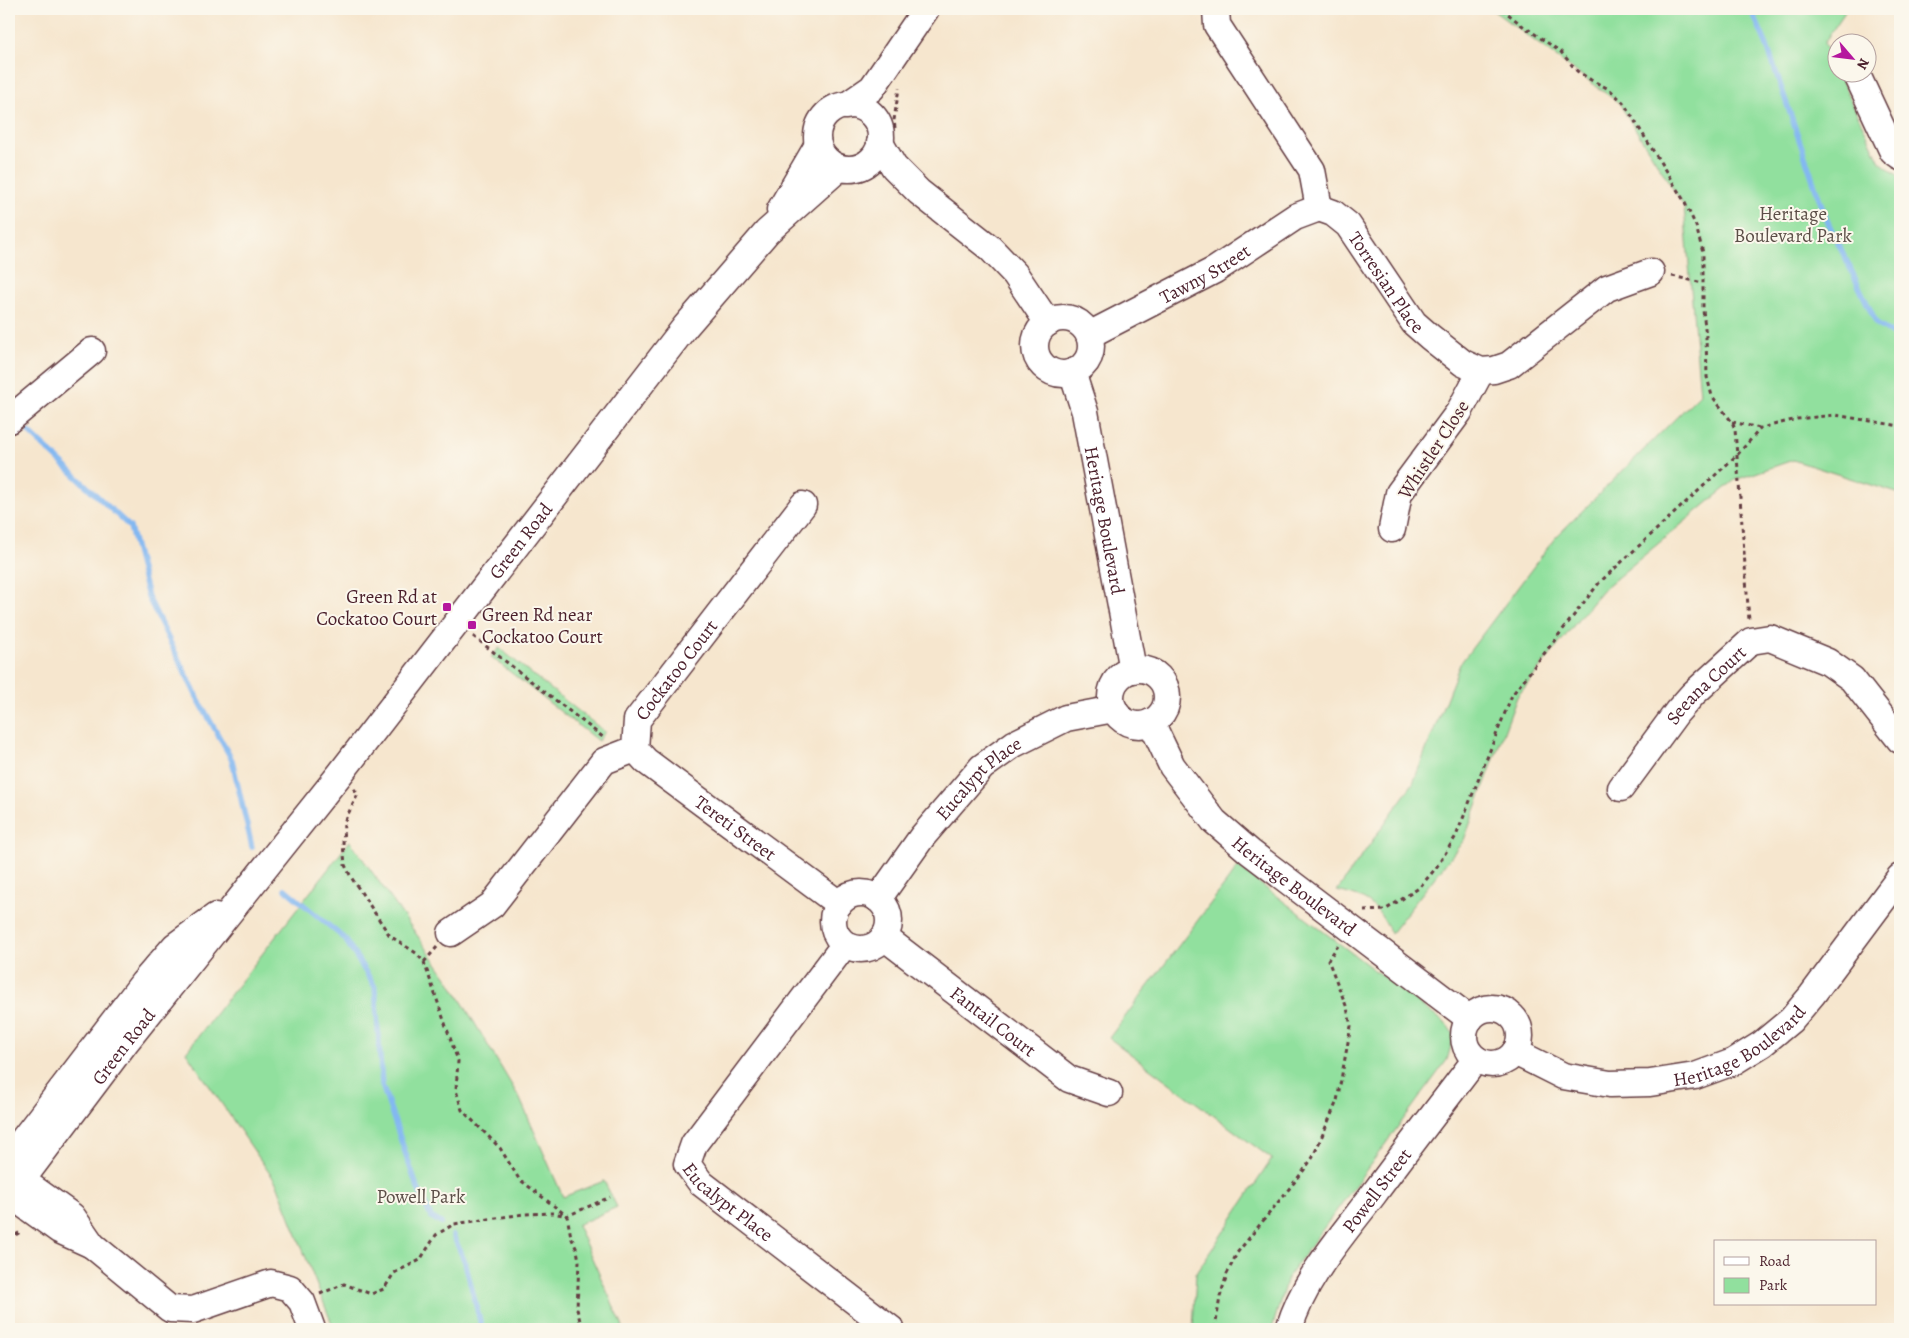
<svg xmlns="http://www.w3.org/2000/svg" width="1909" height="1338" font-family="Alegreya,serif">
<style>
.green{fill:#91e09e;stroke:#6e8064}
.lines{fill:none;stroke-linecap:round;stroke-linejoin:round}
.stream{stroke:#83b8f1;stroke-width:5.5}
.minor-casing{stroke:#643d43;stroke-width:29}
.path{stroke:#643d43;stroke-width:3;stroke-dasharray:4 4;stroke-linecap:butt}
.minor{stroke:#fff;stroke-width:26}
.poi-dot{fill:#b5179e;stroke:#fbf7ec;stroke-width:2}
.labels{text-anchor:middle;stroke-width:4;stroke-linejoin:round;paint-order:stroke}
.park-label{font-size:19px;fill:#5c4f48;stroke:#fbf7ec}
.street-label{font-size:19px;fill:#4a1f2b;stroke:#fbf7ec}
.poi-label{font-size:19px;fill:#4a1f2b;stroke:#fbf7ec;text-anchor:end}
</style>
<rect width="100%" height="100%" fill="#fbf7ec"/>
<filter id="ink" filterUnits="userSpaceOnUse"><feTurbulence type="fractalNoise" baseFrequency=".02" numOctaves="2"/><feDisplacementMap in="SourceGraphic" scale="10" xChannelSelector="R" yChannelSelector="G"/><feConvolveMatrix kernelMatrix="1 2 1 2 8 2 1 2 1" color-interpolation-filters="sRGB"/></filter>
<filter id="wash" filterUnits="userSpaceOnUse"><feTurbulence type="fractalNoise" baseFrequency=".0096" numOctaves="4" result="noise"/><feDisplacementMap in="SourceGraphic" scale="20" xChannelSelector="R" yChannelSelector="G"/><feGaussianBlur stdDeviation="1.12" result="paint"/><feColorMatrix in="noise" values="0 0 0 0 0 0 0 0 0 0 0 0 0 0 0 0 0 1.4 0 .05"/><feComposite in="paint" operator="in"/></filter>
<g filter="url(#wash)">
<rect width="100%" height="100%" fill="#f6e6ce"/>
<path class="green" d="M 1491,9 L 1847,9 L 1824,43 L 1880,162 L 1900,177 L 1900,494 L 1793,460 L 1735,480 L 1601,591 L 1517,697 L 1464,840 L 1391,933 C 1375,903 1370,899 1337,891 L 1413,783 L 1460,664 L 1555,538 L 1700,394 L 1684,206 L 1619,103 Z
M 499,648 L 605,732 L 598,741 L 491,657 Z
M 350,841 L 449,980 L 520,1099 L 563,1197 L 604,1181 L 617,1207 L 577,1225 L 624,1329 L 334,1329 L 277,1184 L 186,1052 Z
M 1238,867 L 1447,1025 L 1454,1035 L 1447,1060 L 1287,1278 L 1272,1329 L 1193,1329 L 1196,1273 L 1272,1159 L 1109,1038 Z"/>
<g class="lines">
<path class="stream" d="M 1751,9 L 1766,43 L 1826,218 L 1877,324 L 1900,339
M 29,432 L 130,527 L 148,597 L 197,697 L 232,760 L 252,847
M 285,889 L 345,939 L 375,987 L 382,1085 L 416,1184 L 431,1217 L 441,1223
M 453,1235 L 465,1262 L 482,1329"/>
</g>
</g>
<g filter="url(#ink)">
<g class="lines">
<g class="minor-casing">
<g id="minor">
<path id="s1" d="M 1216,9 L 1217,25 L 1312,170 L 1319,208 L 1333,213 L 1348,225 L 1414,323 L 1430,337 L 1463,363 L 1481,371 L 1494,370 L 1509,365 L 1607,288 L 1651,272"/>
<path d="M 1858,77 L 1893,152 L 1900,157"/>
<circle cx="849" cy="137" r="32"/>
<path d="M 846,106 L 872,88 L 926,9"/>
<path d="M 880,143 L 894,167 L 919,192 L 990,248 L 1015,274 L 1048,323"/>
<path d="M 780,210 L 818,145"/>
<circle cx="1063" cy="346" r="28"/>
<path id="s2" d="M 1089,335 L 1215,270 L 1295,217 L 1319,208"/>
<path id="s3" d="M 1072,372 L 1085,412 L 1133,670"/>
<path d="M 9,420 L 92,351"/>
<path d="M 1392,529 L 1399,493 L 1459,412 L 1481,371"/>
<circle cx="1139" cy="697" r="28"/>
<path id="s4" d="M 1151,722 L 1172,766 L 1214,821 L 1250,852 L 1470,1019"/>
<path id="s5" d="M 635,749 L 646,761 L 839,904"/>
<path id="s6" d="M 1621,788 L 1677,712 L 1693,694 L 1751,641 L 1770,638 L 1828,662 L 1852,679 L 1900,740"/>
<circle cx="861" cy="921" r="28"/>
<path id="s7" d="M 878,899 L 922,837 L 982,767 L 1014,744 L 1066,718 L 1114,709"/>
<path id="s8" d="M 451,933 L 492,905 L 604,761 L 635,749 L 637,720 L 803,505"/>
<path id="s9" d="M 884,937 L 1069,1079 L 1109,1093"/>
<path id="s10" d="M 845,944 L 694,1144 L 687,1164 L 701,1183 L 891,1329"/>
<circle cx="1492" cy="1036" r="28"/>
<path id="s11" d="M 1515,1052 L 1563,1076 L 1610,1084 L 1650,1083 L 1695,1076 L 1733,1062 L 1762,1044 L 1791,1020 L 1812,995 L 1900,877"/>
<path d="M 9,1158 L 143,983 L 175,946 L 216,916"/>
<path d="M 9,1171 L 72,1216 L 92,1245 L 170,1309 L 193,1310 L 271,1283 L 290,1288 L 302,1302 L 312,1329"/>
<path d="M 9,1194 L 59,1230 L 92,1245"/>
<path id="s12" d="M 9,1197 L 125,1043 L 340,774 L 685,327 L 767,232 L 839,168"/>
<path id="s13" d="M 1289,1329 C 1304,1278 1341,1237 1373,1195 C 1407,1149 1442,1104 1476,1059"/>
</g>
</g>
<path class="path" d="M 1502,9 L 1523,26 L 1561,52 L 1577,71 L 1591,80 L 1609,89 L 1623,102 L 1683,199 L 1696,226 L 1703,253 L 1703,310 L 1706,337 L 1707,377 L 1712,396 L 1732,422 L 1735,429 L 1749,620
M 895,128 L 894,120 L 899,88
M 1672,276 L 1703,283
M 1732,422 L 1760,428
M 473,636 L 604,738
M 354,789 L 358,794 L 344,822 L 343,844 L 345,865 L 351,877 L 390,936 L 416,953 L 424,962 L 458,1061 L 456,1090 L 462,1110 L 500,1148 L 519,1179 L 567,1216 L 571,1237 L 577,1250 L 579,1261 L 577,1309 L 582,1329
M 1364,911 L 1385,910 L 1419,888 L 1436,868 L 1456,836 L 1512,695 L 1599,583 L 1738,454 L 1761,428 L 1797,419 L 1835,415 L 1900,426
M 424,962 L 437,947
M 9,1239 L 22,1231
M 320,1294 L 344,1284 L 371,1294 L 384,1289 L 394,1273 L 420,1260 L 436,1235 L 454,1224 L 524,1214 L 553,1213 L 567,1216 L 610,1197
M 1215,1329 L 1220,1297 L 1227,1274 L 1237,1253 L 1301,1174 L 1313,1157 L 1337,1101 L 1351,1026 L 1347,1008 L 1328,960 L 1338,946"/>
<use href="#minor" class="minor"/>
</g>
</g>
<g class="poi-dot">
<rect x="442" y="602" width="10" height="10" rx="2.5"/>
<rect x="467" y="620" width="10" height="10" rx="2.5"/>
</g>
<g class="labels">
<g class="park-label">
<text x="1793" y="220">Heritage<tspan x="1793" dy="22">Boulevard Park</tspan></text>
<text x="421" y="1203">Powell Park</text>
</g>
<g class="street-label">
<text dy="7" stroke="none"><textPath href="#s2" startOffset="131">Tawny Street</textPath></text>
<text dy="7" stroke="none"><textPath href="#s1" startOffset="331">Torresian Place</textPath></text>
<text transform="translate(1433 449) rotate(-57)" y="7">Whistler Close</text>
<text dy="7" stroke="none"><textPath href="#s3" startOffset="152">Heritage Boulevard</textPath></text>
<text dy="7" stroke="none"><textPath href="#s12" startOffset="832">Green Road</textPath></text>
<text dy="7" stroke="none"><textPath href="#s8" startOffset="358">Cockatoo Court</textPath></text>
<text dy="7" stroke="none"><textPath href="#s6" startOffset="134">Seeana Court</textPath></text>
<text dy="7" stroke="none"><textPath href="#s7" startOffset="158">Eucalypt Place</textPath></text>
<text dy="7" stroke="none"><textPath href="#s5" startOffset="128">Tereti Street</textPath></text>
<text dy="7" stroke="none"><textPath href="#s4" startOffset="221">Heritage Boulevard</textPath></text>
<text dy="7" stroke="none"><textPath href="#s9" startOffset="138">Fantail Court</textPath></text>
<text dy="7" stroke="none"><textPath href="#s11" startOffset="240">Heritage Boulevard</textPath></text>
<text dy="7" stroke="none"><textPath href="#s12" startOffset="189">Green Road</textPath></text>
<text dy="7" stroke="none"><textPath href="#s13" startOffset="165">Powell Street</textPath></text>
<text dy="7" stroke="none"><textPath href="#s10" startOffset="328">Eucalypt Place</textPath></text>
</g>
<g class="poi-label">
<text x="437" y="603">Green Rd at<tspan x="437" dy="22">Cockatoo Court</tspan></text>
<text x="482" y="621" text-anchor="start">Green Rd near<tspan x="482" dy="22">Cockatoo Court</tspan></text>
</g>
</g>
<rect width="1909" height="1338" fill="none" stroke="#fbf7ec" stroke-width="30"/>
<rect x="1714" y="1240" width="162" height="65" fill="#fbf7ec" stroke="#b4a19f"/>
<rect x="1724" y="1257" width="25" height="8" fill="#ffffff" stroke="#b4a19f"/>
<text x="1759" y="1266" font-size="15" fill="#4a1f2b">Road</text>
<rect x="1724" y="1278" width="25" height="15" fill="#91e09e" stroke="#b4a19f"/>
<text x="1759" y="1290" font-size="15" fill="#4a1f2b">Park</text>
<g transform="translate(1852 58) rotate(118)"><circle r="24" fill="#fbf7ec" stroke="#b4a19f"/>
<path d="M0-4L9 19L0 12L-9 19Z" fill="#b5179e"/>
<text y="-8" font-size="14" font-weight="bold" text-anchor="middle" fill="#4a1f2b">N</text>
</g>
</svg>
